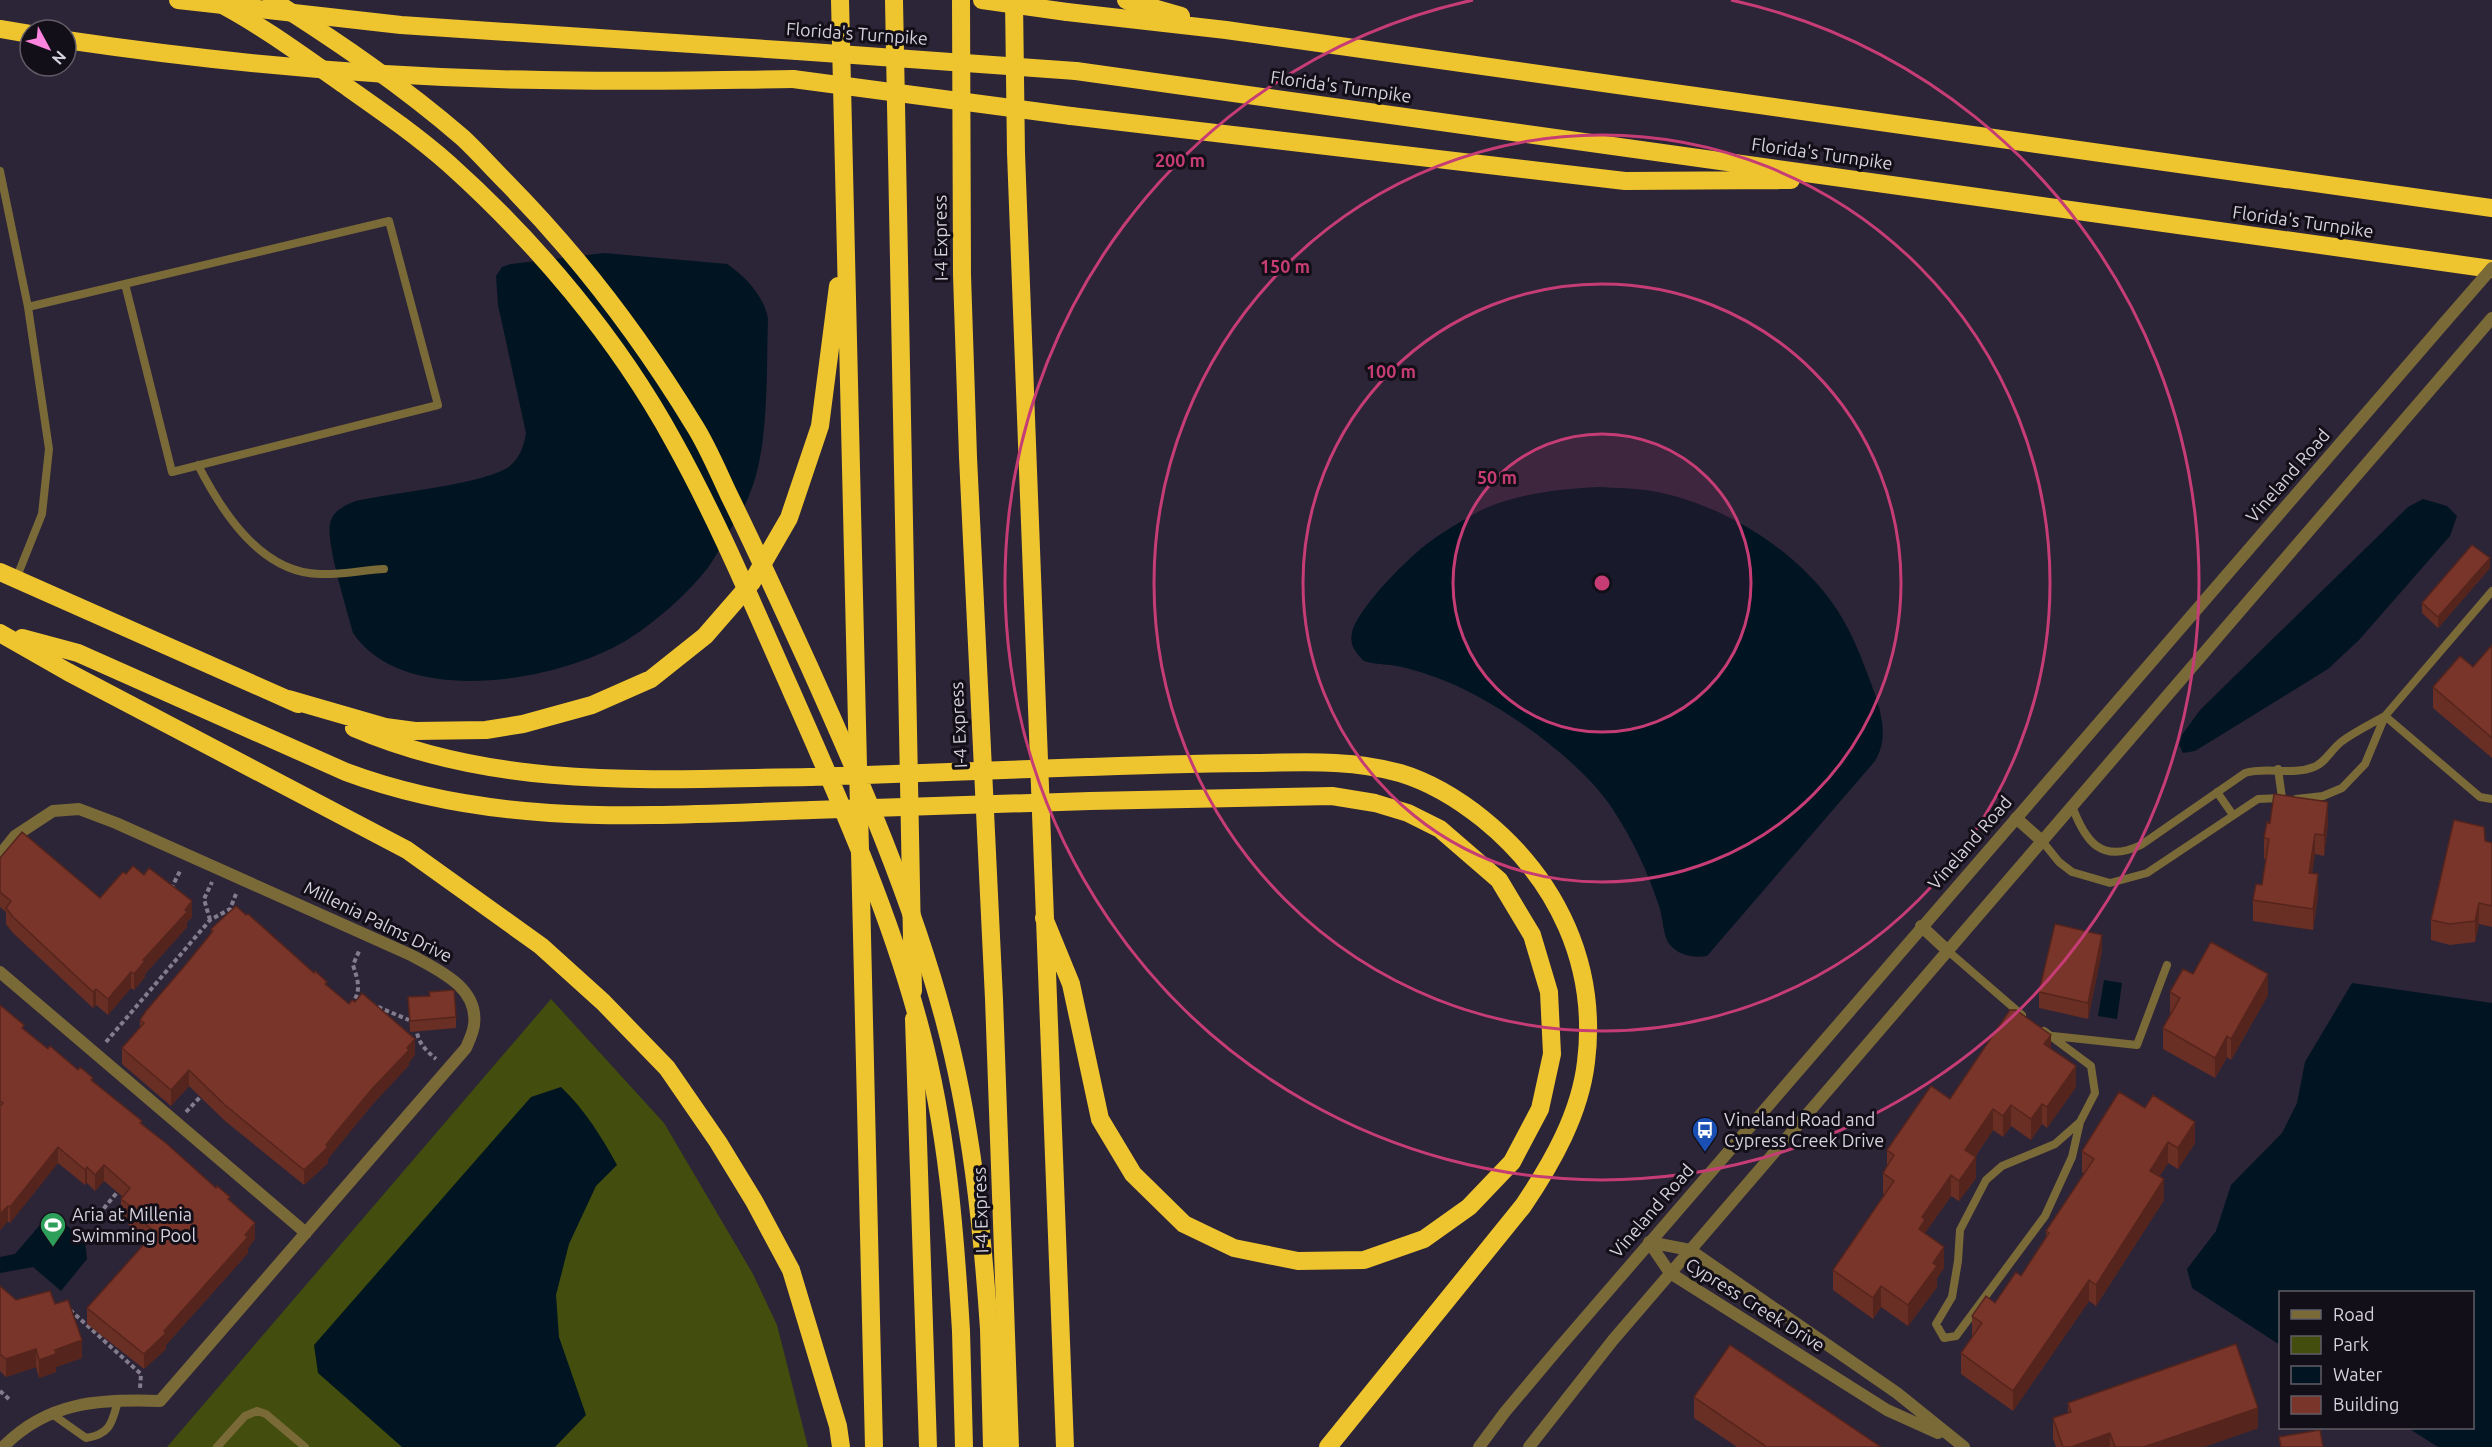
<svg xmlns="http://www.w3.org/2000/svg" width="2492" height="1447" font-family="Ubuntu,sans-serif">
<style>
.green{fill:#424d0e}
.water{fill:#001521}
.lines{fill:none;stroke-linecap:round;stroke-linejoin:round}
.path{stroke:#827c8c;stroke-width:4;stroke-dasharray:4.5 3;stroke-linecap:butt}
.service{stroke:#7a6a38;stroke-width:8}
.minor{stroke:#7a6a38;stroke-width:12}
.tertiary{stroke:#7a6a38;stroke-width:12}
.motorway{stroke:#eec42f;stroke-width:18}
.tertiary-bridge{stroke:#7a6a38;stroke-width:12}
.motorway-bridge{stroke:#eec42f;stroke-width:18}
.wall{fill:#692e24}
.shaded-wall{fill:#55251d}
.building{fill:#7a352a;stroke:#55251d;stroke-width:1.5}
.ring{fill:none;stroke:#c63d75;stroke-width:3}
.labels{text-anchor:middle;stroke-width:6;stroke-linejoin:round;paint-order:stroke}
.street-label{font-size:18px;fill:#d6d1de;stroke:#130f18}
.poi-label{font-size:18px;fill:#d6d1de;stroke:#130f18;text-anchor:start}
.centre{fill:#c63d75;stroke:#130f18;stroke-width:3}
.ring-label{font-size:18px;text-anchor:middle;font-weight:bold;fill:#c63d75;stroke:#130f18;stroke-width:6;stroke-linejoin:round;paint-order:stroke}
</style>
<rect width="100%" height="100%" fill="#2c2437"/>
<path class="green" d="M 551,999 L 664,1123 L 753,1274 L 777,1325 L 808,1447 L 167,1447 Z"/>
<path class="water" d="M 604,253 L 727,264 C 746,277 764,296 768,319 C 766,373 770,449 748,498 C 744,509 736,519 730,530 C 723,542 716,557 707,569 C 686,595 658,620 630,638 C 563,681 405,710 353,633 C 347,610 326,544 330,524 C 332,511 345,505 356,501 C 390,493 487,484 510,466 C 520,457 524,446 526,433 L 498,305 L 496,276 L 502,267 L 511,264 Z
M 1598,487 C 1616,488 1635,488 1652,491 C 1719,503 1791,546 1831,601 C 1848,624 1859,651 1869,678 C 1879,705 1891,735 1875,761 L 1707,956 C 1694,958 1680,956 1670,945 C 1663,937 1663,917 1659,906 C 1647,870 1633,840 1612,808 C 1578,757 1492,697 1435,677 C 1421,672 1405,667 1391,665 C 1381,664 1373,664 1364,661 C 1356,653 1349,645 1352,633 C 1357,609 1407,559 1428,543 C 1443,532 1469,516 1486,508 C 1522,493 1560,489 1598,487 Z
M 2423,499 L 2447,506 L 2457,516 L 2450,536 L 2359,640 L 2328,669 L 2195,751 L 2183,753 L 2179,745 L 2182,735 L 2200,710 L 2408,507 Z
M 2104,980 L 2122,983 L 2117,1019 L 2098,1016 Z
M 2352,983 L 2492,1003 L 2492,1447 L 2438,1447 L 2408,1428 L 2472,1428 L 2472,1292 L 2280,1292 L 2280,1345 L 2192,1288 L 2187,1269 L 2216,1231 L 2231,1185 L 2282,1133 L 2297,1103 L 2305,1062 Z
M 561,1087 C 585,1110 601,1136 617,1165 L 596,1186 L 569,1244 L 556,1295 L 559,1337 L 586,1415 L 555,1447 L 402,1447 L 318,1373 L 314,1345 L 531,1097 Z
M 51,1212 L 85,1241 L 87,1259 L 61,1291 L 33,1267 L 0,1273 L 0,1257 L 15,1254 Z"/>
<g class="lines">
<path class="path" d="M 171,889 L 181,869
M 210,920 L 204,899 L 212,882
M 371,1004 L 409,1020
M 351,1005 C 362,991 358,981 353,965 L 360,949
M 416,1026 C 417,1041 424,1049 436,1059
M 106,1042 L 210,920 L 230,909 L 236,894
M 186,1112 L 203,1094
M 94,1220 L 120,1189
M 70,1310 L 141,1374 L 140,1388
M 0,1391 L 10,1400"/>
<path class="service" d="M 0,171 L 28,307 L 49,449 L 42,514 L 16,579
M 28,307 L 389,221 L 438,405 L 172,472 L 125,284
M 198,465 C 222,512 261,573 320,574 C 341,575 363,570 384,569
M 2385,716 L 2480,797 L 2492,799
M 2278,769 L 2282,798
M 2217,792 L 2233,815
M 2296,799 L 2323,796 L 2342,788 L 2365,764 L 2385,716 L 2492,591
M 2072,806 C 2085,841 2101,864 2141,845 L 2245,773 C 2267,766 2292,776 2314,767 C 2325,763 2331,750 2341,742 C 2354,732 2371,724 2385,716
M 2042,841 L 2059,862 L 2072,872 L 2110,883 L 2147,873 L 2258,799 L 2281,798
M 1948,951 L 2022,1015
M 2044,1031 L 2091,1066 L 2095,1093 L 2080,1122 L 2055,1144 L 2002,1166 L 1986,1180 L 1960,1230 L 1958,1261 L 1952,1297 L 1936,1324 L 1944,1338 L 1956,1336 L 2045,1216 L 2072,1157 L 2080,1122
M 2053,1036 L 2137,1045 L 2167,965
M 52,1414 L 86,1438 C 111,1434 112,1422 118,1401
M 217,1447 L 245,1416 L 257,1411 L 266,1414 L 305,1447"/>
<path class="minor" d="M 0,855 L 15,836 L 53,811 L 79,809 L 116,823 L 411,955 C 438,970 479,987 474,1025 C 473,1033 469,1041 466,1048 L 160,1401 C 100,1399 48,1401 3,1447
M 0,972 L 306,1233
M 1649,1242 L 1690,1250 L 1897,1393 L 1964,1447
M 1649,1242 L 1670,1273 L 1887,1410 L 1938,1433"/>
<path class="tertiary" d="M 2016,818 L 2042,841
M 1921,926 L 1948,951
M 1479,1447 L 1505,1412 L 1558,1349 L 2445,322
M 1529,1447 L 1613,1340 L 2492,318"/>
<path class="motorway" d="M 178,0 L 401,25 L 797,51
M 840,0 L 874,1447
M 894,0 L 913,991
M 961,0 L 962,275 L 968,457 L 994,999 L 1010,1447
M 1014,0 L 1016,153 L 1065,1447
M 1126,0 L 1181,16
M 1067,12 L 1226,30 L 2492,208
M 0,29 L 30,34
M 66,40 C 223,63 383,78 542,80 C 626,82 709,80 793,79
M 1076,71 L 2492,269
M 1071,116 L 1625,181 L 1791,180
M 0,572 L 298,704
M 0,633 L 68,672 L 407,850 L 541,946 L 603,1002 L 667,1068 L 718,1142 L 754,1201 L 791,1270 L 838,1426 L 841,1447
M 22,638 L 78,653 L 346,772 C 499,829 653,815 812,810
M 288,699 L 385,727 L 415,731 L 486,730 L 523,724 L 592,705 L 651,679 L 705,636 L 752,582 L 789,518 L 820,426 L 838,286
M 354,728 C 500,791 655,779 810,777
M 1088,767 C 1146,765 1203,763 1260,763 C 1308,762 1354,760 1400,773 C 1430,782 1458,799 1483,819 C 1557,879 1598,965 1586,1062 C 1580,1114 1552,1163 1523,1206 L 1328,1447
M 1044,918 L 1071,984 L 1100,1119 L 1133,1174 L 1184,1224 L 1234,1248 L 1298,1261 L 1364,1260 L 1424,1239 L 1469,1207 L 1512,1162 L 1540,1109 L 1552,1054 L 1549,992 L 1532,935 L 1499,880 L 1440,829 L 1408,813 L 1375,803 L 1332,796 L 1090,801
M 914,1019 L 928,1447
M 989,1329 L 992,1447
M 961,1331 L 964,1447"/>
<path class="tertiary-bridge" d="M 2445,322 L 2492,268"/>
<path class="motorway-bridge" d="M 213,0 C 258,23 299,53 340,82 C 377,108 415,134 449,164 C 536,242 618,339 674,442 C 718,521 753,605 790,688 C 839,799 890,912 921,1031 C 947,1129 955,1230 961,1331
M 272,0 C 338,42 403,86 463,138 C 478,152 492,168 507,183 C 578,255 641,338 694,425 C 708,447 718,472 729,495 C 757,552 783,609 809,666 C 860,779 912,899 944,1019 C 971,1120 982,1225 989,1329
M 982,0 L 1067,12
M 797,51 L 1076,71
M 793,79 L 1071,116
M 810,777 L 1088,767
M 812,810 L 1090,801"/>
</g>
<path class="wall" d="M 2490,568 L 2438,628 L 2422,613 L 2422,603 Z
M 2492,645 L 2492,758 L 2433,708 L 2433,687 L 2473,667 Z
M 2270,823 L 2328,823 L 2324,856 L 2315,854 L 2312,873 L 2318,895 L 2313,930 L 2253,921 L 2253,900 L 2262,885 L 2266,859 L 2264,859 L 2264,838 Z
M 2485,841 L 2492,843 L 2492,927 L 2479,924 L 2475,942 L 2450,945 L 2431,940 L 2431,920 Z
M 0,858 L 100,898 L 192,917 L 187,922 L 187,927 L 145,974 L 145,977 L 134,990 L 131,988 L 108,1015 L 96,1005 L 93,1008 L 13,933 L 6,924 L 6,912 L 0,907 Z
M 211,929 L 327,985 L 349,1004 L 415,1055 L 409,1062 L 409,1065 L 372,1105 L 337,1147 L 328,1159 L 328,1163 L 304,1185 L 225,1121 L 189,1086 L 171,1106 L 122,1064 L 122,1048 L 140,1028 L 140,1020 L 211,933 Z
M 2102,951 L 2088,1019 L 2039,1008 L 2039,992 Z
M 2193,974 L 2268,995 L 2231,1060 L 2227,1057 L 2215,1078 L 2163,1049 L 2163,1028 L 2171,1013 L 2170,1013 L 2170,992 Z
M 429,996 L 456,1017 L 456,1028 L 410,1032 L 408,997 Z
M 0,1005 L 24,1029 L 48,1049 L 93,1081 L 230,1201 L 255,1239 L 248,1248 L 248,1253 L 166,1345 L 166,1349 L 144,1369 L 87,1324 L 87,1308 L 147,1241 L 128,1224 L 128,1220 L 121,1215 L 121,1199 L 123,1197 L 104,1181 L 95,1191 L 87,1183 L 85,1185 L 58,1163 L 10,1223 L 8,1221 L 0,1230 Z
M 2076,1087 L 2047,1128 L 2042,1124 L 2031,1140 L 2011,1126 L 2003,1137 L 1993,1130 L 1975,1157 L 1976,1178 L 1959,1201 L 1951,1196 L 1925,1233 L 1944,1268 L 1937,1278 L 1937,1287 L 1908,1326 L 1881,1307 L 1873,1319 L 1833,1290 L 1833,1270 L 1884,1195 L 1883,1193 L 1883,1173 L 1887,1166 L 1887,1150 L 1950,1099 Z
M 2119,1092 L 2195,1143 L 2178,1169 L 2168,1163 L 2159,1177 L 2164,1200 L 2096,1306 L 2089,1301 L 2013,1411 L 1961,1374 L 1961,1353 L 1972,1337 L 1972,1316 L 1995,1303 L 2021,1276 L 2046,1237 L 2046,1231 L 2085,1174 L 2082,1172 L 2082,1151 Z
M 0,1286 L 16,1300 L 55,1304 L 82,1358 L 56,1367 L 56,1372 L 39,1378 L 36,1367 L 6,1377 L 0,1371 Z
M 1694,1397 L 1881,1447 L 1737,1447 L 1694,1418 Z
M 2068,1403 L 2258,1428 L 2204,1447 L 2056,1447 L 2053,1439 L 2053,1418 L 2068,1413 Z"/>
<path class="shaded-wall" d="M 2490,558 L 2490,568 L 2438,628 L 2438,617 Z
M 2328,802 L 2328,823 L 2324,856 L 2324,835 Z
M 2315,834 L 2315,854 L 2309,894 L 2309,873 Z
M 2318,874 L 2318,895 L 2313,930 L 2313,909 Z
M 192,901 L 192,917 L 187,922 L 187,927 L 145,974 L 145,977 L 134,990 L 134,974 L 143,960 Z
M 2479,903 L 2479,924 L 2475,942 L 2475,921 Z
M 2102,935 L 2102,951 L 2088,1019 L 2088,1003 Z
M 131,972 L 131,988 L 108,1015 L 108,999 Z
M 2268,974 L 2268,995 L 2231,1060 L 2231,1039 Z
M 96,989 L 96,1005 L 93,1008 L 93,992 Z
M 2051,1035 L 2051,1055 L 2044,1044 Z
M 2227,1036 L 2227,1057 L 2215,1078 L 2215,1058 Z
M 415,1039 L 415,1055 L 409,1062 L 409,1065 L 372,1105 L 328,1159 L 328,1163 L 304,1185 L 304,1170 L 326,1145 L 372,1089 Z
M 2076,1066 L 2076,1087 L 2047,1128 L 2047,1107 Z
M 189,1070 L 189,1086 L 171,1106 L 171,1090 Z
M 2042,1104 L 2042,1124 L 2031,1140 L 2031,1119 Z
M 2011,1105 L 2011,1126 L 2003,1137 L 2003,1116 Z
M 1993,1109 L 1993,1130 L 1965,1171 L 1965,1150 Z
M 2195,1122 L 2195,1143 L 2178,1169 L 2178,1148 Z
M 2168,1142 L 2168,1163 L 2150,1192 L 2150,1171 Z
M 58,1147 L 58,1163 L 10,1223 L 10,1207 Z
M 1976,1157 L 1976,1178 L 1959,1201 L 1959,1181 Z
M 104,1165 L 104,1181 L 95,1191 L 95,1175 Z
M 87,1167 L 87,1183 L 85,1185 L 85,1170 Z
M 1951,1175 L 1951,1196 L 1925,1233 L 1925,1240 L 1919,1229 L 1922,1217 Z
M 2164,1179 L 2164,1200 L 2096,1306 L 2096,1285 Z
M 8,1206 L 8,1221 L 0,1230 L 0,1215 Z
M 255,1223 L 255,1239 L 248,1248 L 248,1253 L 166,1345 L 166,1349 L 144,1369 L 144,1354 Z
M 1944,1247 L 1944,1268 L 1937,1278 L 1937,1287 L 1908,1326 L 1908,1305 L 1933,1263 Z
M 2089,1280 L 2089,1301 L 2013,1411 L 2013,1391 Z
M 1881,1286 L 1881,1307 L 1873,1319 L 1873,1298 Z
M 82,1340 L 82,1358 L 56,1367 L 56,1372 L 39,1378 L 39,1360 L 55,1350 Z
M 36,1349 L 36,1367 L 6,1377 L 6,1359 Z
M 2258,1408 L 2258,1428 L 2204,1447 L 2144,1447 Z
M 2110,1433 L 2110,1447 L 2071,1447 Z"/>
<path class="building" d="M 2472,545 L 2490,558 L 2438,617 L 2422,603 Z
M 2492,645 L 2492,738 L 2433,687 L 2460,656 L 2473,667 Z
M 2274,794 L 2328,802 L 2324,835 L 2315,834 L 2309,873 L 2318,874 L 2313,909 L 2253,900 L 2256,884 L 2262,885 L 2269,839 L 2264,838 L 2267,822 L 2270,823 Z
M 2454,820 L 2484,827 L 2485,841 L 2492,843 L 2492,906 L 2479,903 L 2475,921 L 2450,924 L 2431,920 Z
M 22,832 L 100,898 L 123,872 L 126,874 L 133,866 L 144,875 L 149,868 L 192,901 L 185,910 L 187,912 L 143,960 L 145,961 L 134,974 L 131,972 L 108,999 L 96,989 L 93,992 L 13,917 L 6,908 L 11,901 L 0,892 L 0,858 Z
M 236,906 L 246,915 L 248,914 L 314,973 L 315,971 L 327,982 L 325,984 L 349,1004 L 352,1000 L 355,1002 L 362,993 L 415,1039 L 407,1048 L 409,1050 L 372,1089 L 337,1131 L 326,1145 L 328,1147 L 304,1170 L 225,1105 L 189,1070 L 171,1090 L 122,1048 L 144,1023 L 140,1020 L 146,1011 L 188,962 L 213,931 L 211,929 Z
M 2055,924 L 2102,935 L 2088,1003 L 2039,992 Z
M 2211,942 L 2268,974 L 2231,1039 L 2227,1036 L 2215,1058 L 2163,1028 L 2180,998 L 2170,992 L 2183,969 L 2193,974 Z
M 454,990 L 456,1017 L 410,1021 L 408,997 L 430,996 L 429,992 Z
M 0,1005 L 24,1025 L 22,1028 L 48,1049 L 50,1046 L 78,1070 L 80,1067 L 93,1078 L 91,1080 L 142,1121 L 140,1123 L 167,1144 L 216,1188 L 217,1186 L 230,1197 L 228,1199 L 255,1223 L 245,1235 L 248,1237 L 164,1331 L 166,1333 L 144,1354 L 87,1308 L 155,1232 L 128,1209 L 130,1206 L 121,1199 L 130,1188 L 104,1165 L 95,1175 L 87,1167 L 85,1170 L 58,1147 L 10,1207 L 8,1206 L 0,1214 L 0,1106 L 3,1103 L 0,1101 Z
M 2010,1010 L 2016,1010 L 2051,1035 L 2044,1044 L 2076,1066 L 2047,1107 L 2042,1104 L 2031,1119 L 2011,1105 L 2003,1116 L 1993,1109 L 1965,1150 L 1976,1157 L 1959,1181 L 1951,1175 L 1922,1217 L 1925,1220 L 1919,1229 L 1944,1247 L 1933,1263 L 1937,1266 L 1908,1305 L 1881,1286 L 1873,1298 L 1833,1270 L 1894,1181 L 1883,1173 L 1894,1155 L 1887,1150 L 1931,1086 L 1950,1099 Z
M 2119,1092 L 2145,1108 L 2153,1095 L 2195,1122 L 2178,1148 L 2168,1142 L 2150,1171 L 2164,1179 L 2096,1285 L 2089,1280 L 2013,1391 L 1961,1353 L 1982,1323 L 1972,1316 L 1986,1296 L 1995,1303 L 2016,1272 L 2021,1276 L 2049,1233 L 2046,1231 L 2094,1159 L 2082,1151 Z
M 0,1286 L 16,1300 L 50,1291 L 55,1304 L 68,1300 L 82,1340 L 55,1350 L 56,1354 L 39,1360 L 36,1349 L 6,1359 L 0,1354 Z
M 2236,1344 L 2258,1408 L 2144,1447 L 2115,1447 L 2110,1433 L 2071,1447 L 2063,1447 L 2053,1418 L 2071,1412 L 2068,1403 Z
M 1730,1345 L 1881,1447 L 1767,1447 L 1694,1397 Z
M 2320,1430 L 2323,1447 L 2281,1447 L 2279,1437 Z"/>
<circle cx="1602" cy="583" r="149" fill="#c63d75" fill-opacity=".12"/>
<g class="ring">
<circle cx="1602" cy="583" r="149"/>
<circle cx="1602" cy="583" r="299"/>
<circle cx="1602" cy="583" r="448"/>
<path d="M1731 0A597 597 0 1 1 1473 0"/>
</g>
<defs>
<g id="bus-pin" transform="scale(1.35)"><path d="M0 17L-7.5 6A9.5 9.5 0 1 1 7.5 6Z" fill="#1a4fb4" stroke="#130f18"/><path d="M-5-6H5V4H4V6H2V4H-2V6H-4V4H-5ZM-3.5-4V0h7V-4ZM-3.5 1.2v1.5H-2V1.2ZM2 1.2v1.5H3.5V1.2Z" fill="#fff"/></g>
<g id="stadium-pin" transform="scale(1.35)"><path d="M0 17L-7.5 6A9.5 9.5 0 1 1 7.5 6Z" fill="#2e9e5b" stroke="#130f18"/><path d="M0-5a6.5 5 0 1 0 0 10a6.5 5 0 1 0 0-10ZM-3.5-1.8h7v3.6h-7Z" fill="#fff"/></g>
</defs>
<g fill-rule="evenodd">
<use href="#bus-pin" x="1705" y="1130"/>
<use href="#stadium-pin" x="53" y="1225"/>
</g>
<g class="labels">
<g class="street-label">
<text transform="translate(857 34) rotate(4)" y="6">Florida's Turnpike</text>
<text transform="translate(1341 87) rotate(8)" y="6">Florida's Turnpike</text>
<text transform="translate(1822 154) rotate(8)" y="6">Florida's Turnpike</text>
<text transform="translate(2303 222) rotate(8)" y="6">Florida's Turnpike</text>
<text transform="translate(941 238) rotate(-91)" y="6">I-4 Express</text>
<text transform="translate(2288 476) rotate(-49)" y="6">Vineland Road</text>
<text transform="translate(959 725) rotate(-93)" y="6">I-4 Express</text>
<text transform="translate(1970 843) rotate(-49)" y="6">Vineland Road</text>
<text transform="translate(378 922) rotate(26)" y="6">Millenia Palms Drive</text>
<text transform="translate(981 1210) rotate(-92)" y="6">I-4 Express</text>
<text transform="translate(1652 1211) rotate(-49)" y="6">Vineland Road</text>
<text transform="translate(1755 1305) rotate(32)" y="6">Cypress Creek Drive</text>
</g>
<g class="poi-label">
<text x="1724" y="1126">Vineland Road and<tspan x="1724" dy="21">Cypress Creek Drive</tspan></text>
<text x="72" y="1221">Aria at Millenia<tspan x="72" dy="21">Swimming Pool</tspan></text>
</g>
</g>
<circle cx="1602" cy="583" r="9" class="centre"/>
<g class="ring-label">
<text x="1180" y="167">200 m</text>
<text x="1285" y="273">150 m</text>
<text x="1391" y="378">100 m</text>
<text x="1497" y="484">50 m</text>
</g>
<rect x="2279" y="1291" width="195" height="138" fill="#130f18" stroke="#615d67" stroke-width="1.5"/>
<rect x="2291" y="1310" width="30" height="9" fill="#7a6a38" stroke="#615d67" stroke-width="1.5"/>
<text x="2333" y="1321" font-size="18" fill="#d6d1de">Road</text>
<rect x="2291" y="1336" width="30" height="18" fill="#424d0e" stroke="#615d67" stroke-width="1.5"/>
<text x="2333" y="1351" font-size="18" fill="#d6d1de">Park</text>
<rect x="2291" y="1366" width="30" height="18" fill="#001521" stroke="#615d67" stroke-width="1.5"/>
<text x="2333" y="1381" font-size="18" fill="#d6d1de">Water</text>
<rect x="2291" y="1396" width="30" height="18" fill="#7a352a" stroke="#615d67" stroke-width="1.5"/>
<text x="2333" y="1411" font-size="18" fill="#d6d1de">Building</text>
<g transform="translate(48 48) rotate(131)"><circle r="28" fill="#130f18" stroke="#615d67" stroke-width="1.5"/>
<path d="M0-4.5L10 22L0 15L-10 22Z" fill="#fe85df"/>
<text y="-9" font-size="16" font-weight="bold" text-anchor="middle" fill="#d6d1de">N</text>
</g>
</svg>
